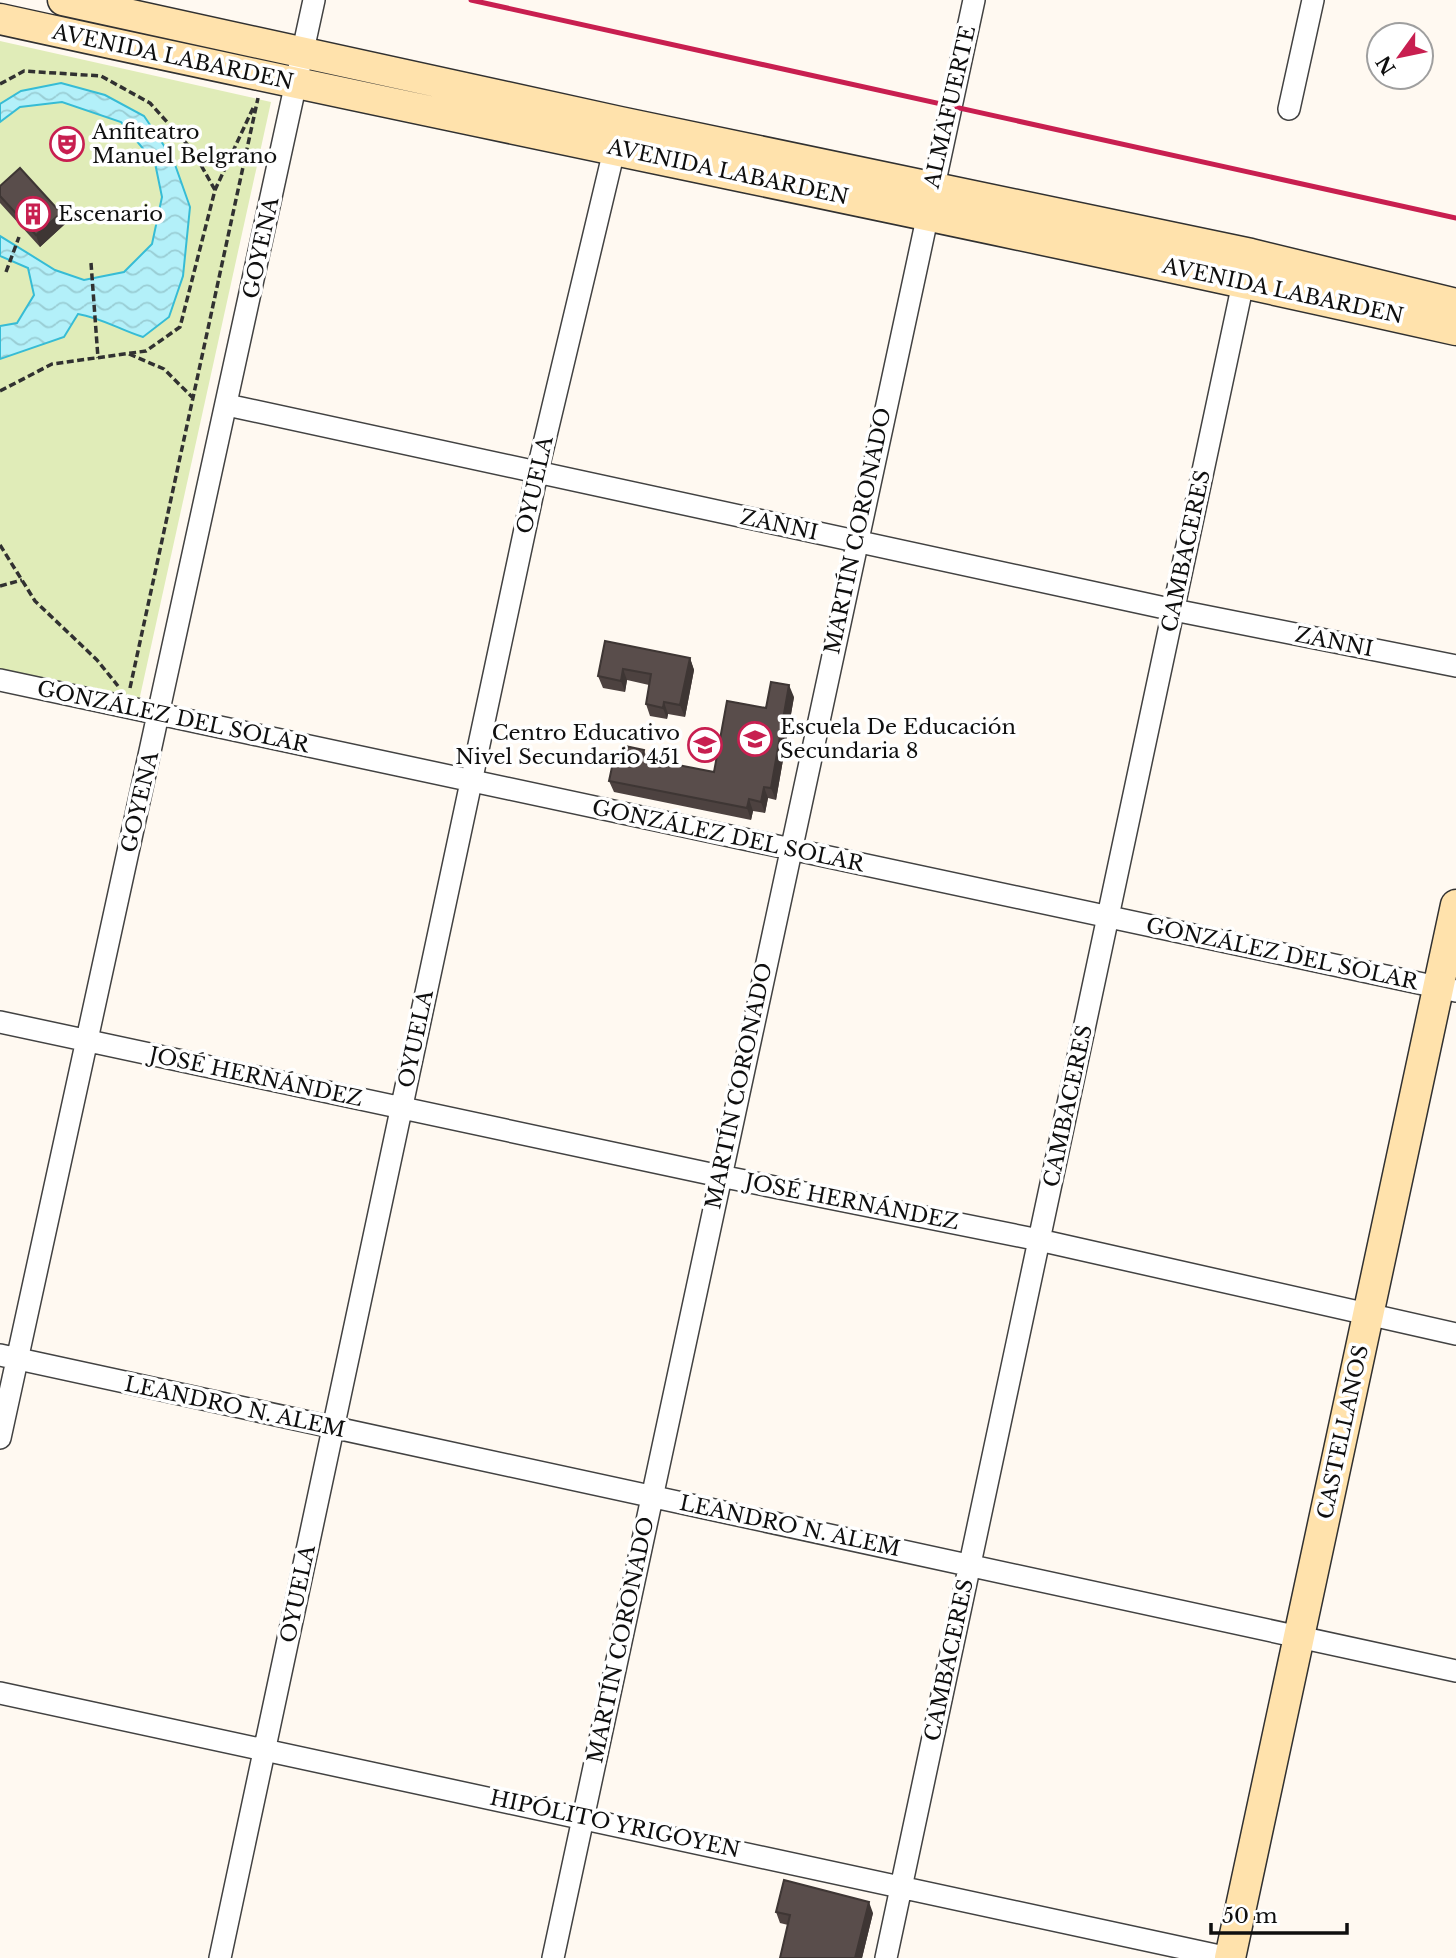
<svg xmlns="http://www.w3.org/2000/svg" width="1456" height="1958" font-family="'Libre Baskerville',serif">
<style>
.park{fill:#e0ecb8}
.water{fill:url(#water-waves);stroke:#36bcd5;stroke-width:2}
.lines{fill:none;stroke-linecap:round;stroke-linejoin:round}
.street-casing{stroke:#424242;stroke-width:24}
.secondary-casing{stroke:#313131;stroke-width:33}
.path{stroke:#313131;stroke-width:3.5;stroke-dasharray:7 3.5;stroke-linecap:butt}
.street{stroke:#fff;stroke-width:21}
.secondary{stroke:#ffe2ac;stroke-width:30}
.rail{stroke:#c81f50;stroke-width:5}
.wall{fill:#4d4240}
.shaded-wall{fill:#3e3634}
.building{fill:#594d4b;stroke:#3e3634;stroke-width:2}
.labels{text-anchor:middle;stroke-width:7;stroke-linejoin:round;paint-order:stroke}
.street-label{font-size:21px;fill:#0f0f0f;stroke:#fff}
.poi-label{font-size:21px;fill:#0f0f0f;stroke:#fff;text-anchor:start}
</style>
<defs>
<pattern id="water-waves" width="16" height="10" patternUnits="userSpaceOnUse" patternTransform="scale(1.75)"><rect width="16" height="10" fill="#b3f0f9"/><path d="M0 5q4-4 8 0t8 0" fill="none" stroke="#99cdd4"/></pattern>
</defs>
<rect width="100%" height="100%" fill="#fff9f1"/>
<path class="park" d="M 0,41 L 271,102 L 137,710 L 0,679 Z"/>
<path class="water" d="M 61,83 L 105,95 L 144,116 L 173,159 L 190,207 L 183,276 L 169,317 L 143,337 C 120,330 102,318 78,314 L 64,337 L 0,359 L 0,326 L 17,323 L 34,295 L 28,268 L 0,256 L 0,236 L 55,270 L 84,280 L 124,272 L 152,244 L 162,197 L 155,163 L 121,122 L 62,102 L 20,107 L 0,122 L 0,104 L 21,91 Z"/>
<g class="lines">
<g class="street-casing">
<path id="street" d="M 1289,109 L 1313,0
M 227,405 L 1174,610 L 1456,666
M 0,680 L 1456,991
M 0,1022 L 720,1176 L 1039,1240 L 1456,1334
M 0,1355 L 1456,1671
M 0,1438 L 314,0
M 0,1693 L 1229,1958
M 220,1958 L 537,473 L 617,138
M 553,1958 L 974,0
M 886,1958 L 1246,269"/>
</g>
<g class="secondary-casing">
<path id="secondary" d="M 63,0 L 620,122 L 1251,254 L 1456,304
M 0,19 C 485,126 972,221 1456,330
M 1230,1958 L 1456,905"/>
</g>
<path class="path" d="M 0,84 L 24,71 L 101,76 L 150,103 L 193,151 L 215,190
M 91,263 L 98,358
M 6,272 L 19,237
M 129,354 L 164,369 L 193,398
M 0,391 L 52,364 L 146,351 L 180,327 L 215,190 L 254,106
M 0,545 L 35,601 L 97,660 L 118,686
M 0,586 L 22,580
M 130,688 L 258,98"/>
<use href="#street" class="street"/>
<use href="#secondary" class="secondary"/>
<path class="rail" d="M 471,0 L 1456,218"/>
</g>
<path class="wall" d="M 0,186 L 65,224 L 40,247 L 0,203 Z
M 605,641 L 690,658 L 694,670 L 685,717 L 668,714 L 667,719 L 650,716 L 646,704 L 649,685 L 627,680 L 625,692 L 603,688 L 598,676 Z
M 794,697 L 776,800 L 768,798 L 765,813 L 753,811 L 751,820 L 614,792 L 609,781 L 623,755 L 644,750 L 647,759 L 714,772 L 766,708 Z
M 776,1912 L 873,1913 L 862,1958 L 780,1958 L 788,1925 L 780,1923 Z"/>
<path class="shaded-wall" d="M 61,213 L 65,224 L 40,247 L 36,235 Z
M 690,658 L 694,670 L 685,717 L 680,705 Z
M 623,669 L 627,680 L 625,692 L 621,681 Z
M 789,685 L 794,697 L 776,800 L 771,788 Z
M 664,702 L 668,714 L 667,719 L 663,708 Z
M 764,787 L 768,798 L 765,813 L 761,802 Z
M 749,799 L 753,811 L 751,820 L 747,808 Z
M 869,1902 L 873,1913 L 862,1958 L 855,1958 Z"/>
<path class="building" d="M 20,168 L 61,213 L 36,235 L 0,196 L 0,186 Z
M 605,641 L 690,658 L 680,705 L 664,702 L 663,708 L 646,704 L 651,674 L 623,669 L 621,681 L 598,676 Z
M 771,682 L 789,685 L 771,788 L 764,787 L 761,802 L 749,799 L 747,808 L 609,781 L 615,753 L 623,755 L 625,746 L 644,750 L 642,758 L 714,772 L 727,701 L 766,708 Z
M 784,1880 L 869,1902 L 855,1958 L 780,1958 L 790,1915 L 776,1912 Z"/>
<defs>
<g id="theatre-ring" transform="scale(1.75)"><circle r="9.5" fill="#fff" stroke="#c81f50" stroke-width="1.5"/><path d="M-5-5.5Q0-4 5-5.5V0Q5 5 0 6Q-5 5-5 0ZM-3.3-2.5H-1v1.5H-3.3ZM1-2.5H3.3v1.5H1ZM-2.8 1Q0 5.5 2.8 1Z" fill="#c81f50"/></g>
<g id="building-ring" transform="scale(1.75)"><circle r="9.5" fill="#fff" stroke="#c81f50" stroke-width="1.5"/><path d="M-4-6H4V6H1V3H-1V6H-4ZM-2.5-4.3h1.7v1.8h-1.7ZM.8-4.3h1.7v1.8H.8ZM-2.5-1h1.7V.8h-1.7ZM.8-1h1.7V.8H.8Z" fill="#c81f50"/></g>
<g id="school-ring" transform="scale(1.75)"><circle r="9.5" fill="#fff" stroke="#c81f50" stroke-width="1.5"/><path d="M0-5L7-2L0 1L-7-2ZM-4 1L0 2.5L4 1V4Q0 6-4 4Z" fill="#c81f50"/></g>
</defs>
<g fill-rule="evenodd">
<use href="#theatre-ring" x="67" y="144"/>
<use href="#building-ring" x="33" y="214"/>
<use href="#school-ring" x="755" y="739"/>
<use href="#school-ring" x="705" y="745"/>
</g>
<g class="labels">
<g class="street-label">
<text transform="translate(173 57) rotate(12)" y="7">AVENIDA LABARDEN</text>
<text transform="translate(950 107) rotate(-77)" y="7">ALMAFUERTE</text>
<text transform="translate(728 172) rotate(12)" y="7">AVENIDA LABARDEN</text>
<text transform="translate(261 248) rotate(-78)" y="7">GOYENA</text>
<text transform="translate(1283 291) rotate(12)" y="7">AVENIDA LABARDEN</text>
<text transform="translate(535 485) rotate(-77)" y="7">OYUELA</text>
<text transform="translate(779 525) rotate(12)" y="7">ZANNI</text>
<text transform="translate(858 531) rotate(-78)" y="7">MARTÍN CORONADO</text>
<text transform="translate(1186 551) rotate(-78)" y="7">CAMBACERES</text>
<text transform="translate(1334 642) rotate(11)" y="7">ZANNI</text>
<text transform="translate(173 717) rotate(12)" y="7">GONZÁLEZ DEL SOLAR</text>
<text transform="translate(140 802) rotate(-77)" y="7">GOYENA</text>
<text transform="translate(728 836) rotate(12)" y="7">GONZÁLEZ DEL SOLAR</text>
<text transform="translate(1282 954) rotate(12)" y="7">GONZÁLEZ DEL SOLAR</text>
<text transform="translate(416 1039) rotate(-78)" y="7">OYUELA</text>
<text transform="translate(256 1077) rotate(12)" y="7">JOSÉ HERNÁNDEZ</text>
<text transform="translate(739 1086) rotate(-78)" y="7">MARTÍN CORONADO</text>
<text transform="translate(1068 1106) rotate(-78)" y="7">CAMBACERES</text>
<text transform="translate(852 1202) rotate(11)" y="7">JOSÉ HERNÁNDEZ</text>
<text transform="translate(235 1407) rotate(12)" y="7">LEANDRO N. ALEM</text>
<text transform="translate(1343 1432) rotate(-78)" y="7">CASTELLANOS</text>
<text transform="translate(790 1526) rotate(12)" y="7">LEANDRO N. ALEM</text>
<text transform="translate(298 1594) rotate(-78)" y="7">OYUELA</text>
<text transform="translate(621 1640) rotate(-78)" y="7">MARTÍN CORONADO</text>
<text transform="translate(949 1660) rotate(-78)" y="7">CAMBACERES</text>
<text transform="translate(615 1824) rotate(12)" y="7">HIPÓLITO YRIGOYEN</text>
</g>
<g class="poi-label">
<text x="92" y="139">Anfiteatro<tspan x="92" dy="24">Manuel Belgrano</tspan></text>
<text x="58" y="221">Escenario</text>
<text x="780" y="734">Escuela De Educación<tspan x="780" dy="24">Secundaria 8</tspan></text>
<text x="680" y="740" text-anchor="end">Centro Educativo<tspan x="680" dy="24">Nivel Secundario 451</tspan></text>
</g>
</g>
<g transform="translate(1400 56) rotate(237)"><circle r="33" fill="#ffffff" stroke="#9f9f9f" stroke-width="2"/>
<path d="M0-5L12 26L0 18L-12 26Z" fill="#c81f50"/>
<text y="-10" font-size="19" font-weight="bold" text-anchor="middle" fill="#0f0f0f">N</text>
</g>
<path d="M1211 1923v10h136v-10" fill="none" stroke="#0f0f0f" stroke-width="3.5"/>
<text x="1222" y="1923" font-size="21" fill="#0f0f0f" stroke="#ffffff" stroke-width="5" paint-order="stroke">50 m</text>
</svg>
